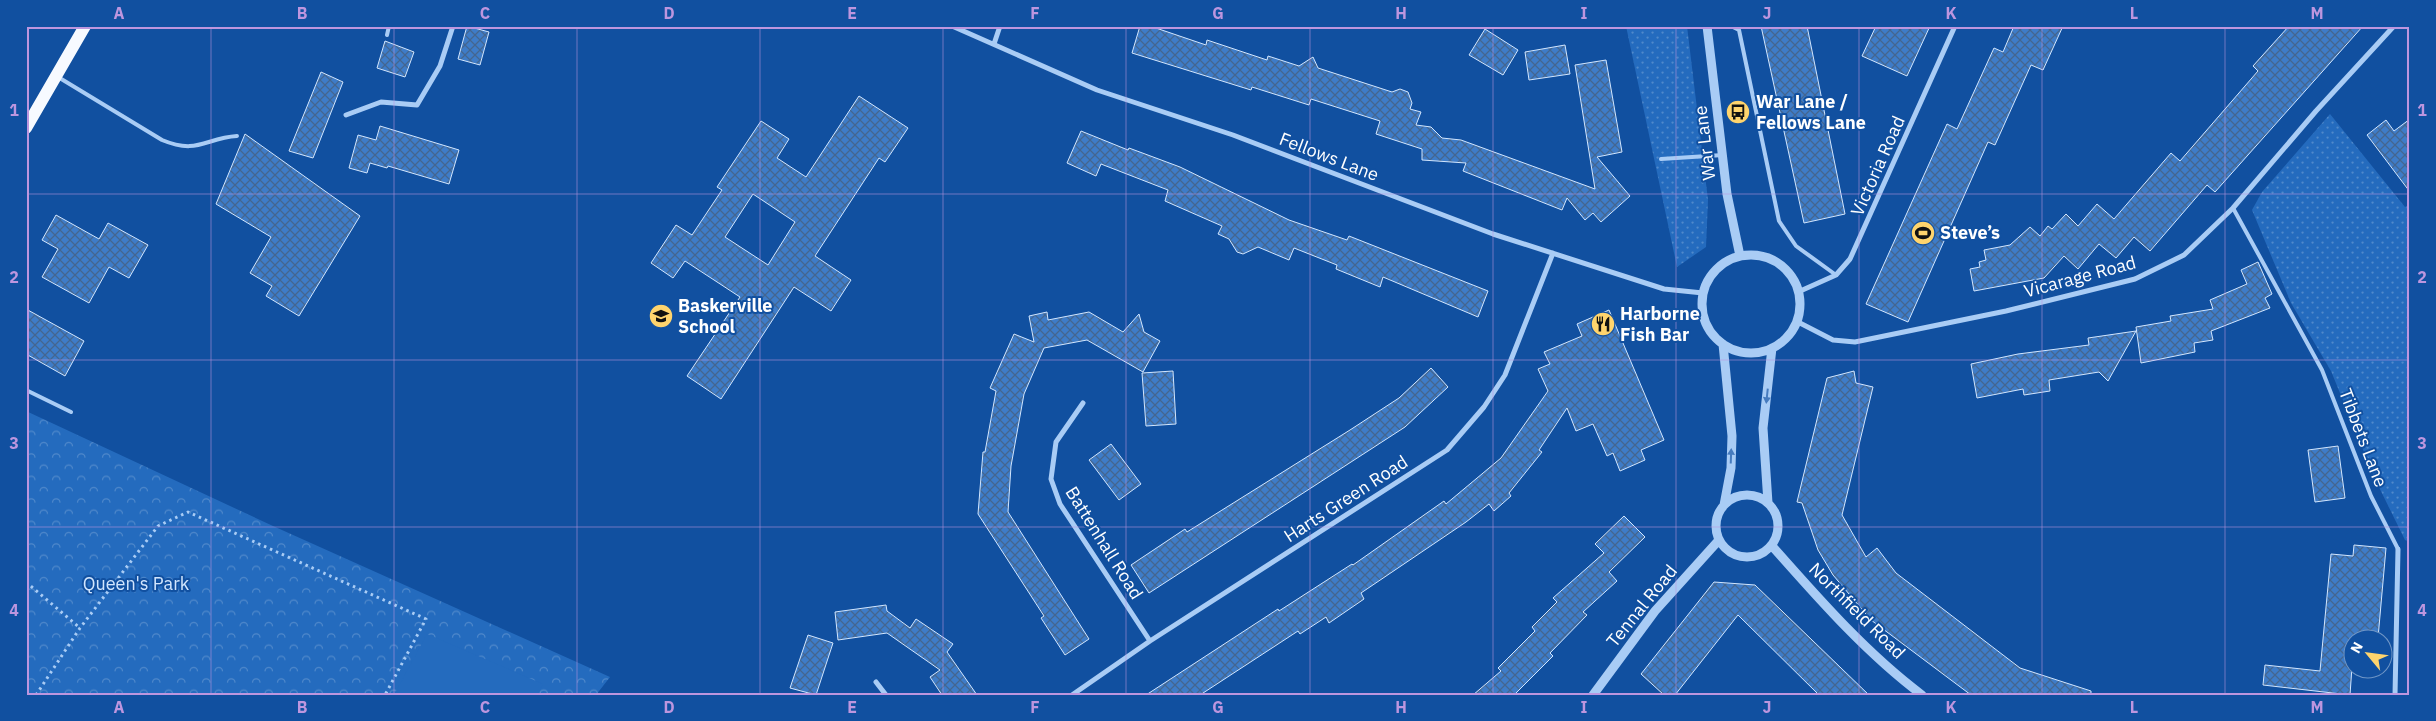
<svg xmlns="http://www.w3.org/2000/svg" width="2436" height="721" font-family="'IBM Plex Sans',sans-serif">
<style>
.grass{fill:url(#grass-dots)}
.park{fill:url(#park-crowns)}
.garden{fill:#246bbe}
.building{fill:url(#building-cross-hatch);stroke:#d2e6fe;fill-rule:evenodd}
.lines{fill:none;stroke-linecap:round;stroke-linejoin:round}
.path{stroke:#a9ccf5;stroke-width:3;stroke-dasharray:2.5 4;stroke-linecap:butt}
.service{stroke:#a9ccf5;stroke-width:4}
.minor{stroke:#a9ccf5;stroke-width:5}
.tertiary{stroke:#a9ccf5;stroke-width:9}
.primary{stroke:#f7faff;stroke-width:12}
.oneway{fill:#467bbe}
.grid{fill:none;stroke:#bd96df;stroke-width:1;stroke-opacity:0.55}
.labels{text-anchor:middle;stroke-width:4;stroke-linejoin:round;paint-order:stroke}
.poi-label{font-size:18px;font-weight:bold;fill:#fff;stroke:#1150a0;text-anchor:start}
.street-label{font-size:18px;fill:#fff;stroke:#1150a0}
.park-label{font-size:18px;fill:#d2e6fe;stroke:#1150a0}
.neatline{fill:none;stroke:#bd96df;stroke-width:2}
.grid-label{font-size:16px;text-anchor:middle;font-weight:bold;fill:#bd96df}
</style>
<defs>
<pattern id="grass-dots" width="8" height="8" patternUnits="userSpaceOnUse" patternTransform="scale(1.25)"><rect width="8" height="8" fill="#246bbe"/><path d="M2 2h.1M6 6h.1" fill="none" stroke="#5089cb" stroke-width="1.8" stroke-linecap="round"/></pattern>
<pattern id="park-crowns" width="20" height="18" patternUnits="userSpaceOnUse" patternTransform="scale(1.25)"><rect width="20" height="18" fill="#246bbe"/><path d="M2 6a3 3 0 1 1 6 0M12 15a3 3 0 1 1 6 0" fill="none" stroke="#5089cb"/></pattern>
<pattern id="building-cross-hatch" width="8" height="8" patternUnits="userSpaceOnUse" patternTransform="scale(1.25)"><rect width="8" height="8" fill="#3e7cc8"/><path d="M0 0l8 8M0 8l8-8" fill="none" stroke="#446690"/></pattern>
</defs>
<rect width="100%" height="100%" fill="#1150a0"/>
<path class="grass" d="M 1626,26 L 1687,26 L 1708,200 L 1706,247 L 1677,267 Z
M 2330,114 L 2405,207 L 2410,204 L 2410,542 L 2405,540 L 2375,479 L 2331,371 L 2291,303 L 2252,210 L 2262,192 Z"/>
<path class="park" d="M 26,411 L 273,526 L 610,677 L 596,695 L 26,695 Z"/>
<path class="garden" d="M 427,634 L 543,684 L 537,695 L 394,695 Z"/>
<path class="building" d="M 467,26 L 489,32 L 480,65 L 458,59 Z
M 1140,26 L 1150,26 L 1206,45 L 1207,40 L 1267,60 L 1268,56 L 1299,66 L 1313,57 L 1318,68 L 1392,92 L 1400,89 L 1408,92 L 1412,103 L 1410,109 L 1421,112 L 1416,125 L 1431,127 L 1442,138 L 1461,140 L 1595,189 L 1575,65 L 1606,60 L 1622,152 L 1597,157 L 1630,196 L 1601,222 L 1593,213 L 1585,220 L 1567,198 L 1562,210 L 1463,171 L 1466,163 L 1422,160 L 1422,149 L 1376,134 L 1380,121 L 1311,99 L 1309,105 L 1252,87 L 1251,90 L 1132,53 Z
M 1761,26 L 1807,26 L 1845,214 L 1804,223 Z
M 1876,26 L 1930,26 L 1907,76 L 1862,56 Z
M 2014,26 L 2063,26 L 2043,70 L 2031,65 L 1995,145 L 1988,142 L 1908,322 L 1866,304 L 1947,124 L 1957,129 L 1994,48 L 2003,52 Z
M 2289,26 L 2363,26 L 2215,192 L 2207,185 L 2150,251 L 2134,237 L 2116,258 L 2099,244 L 2078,269 L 2064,256 L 2044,278 L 1974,291 L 1970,269 L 1980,267 L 1979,262 L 1986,260 L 1984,250 L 2010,245 L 2030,227 L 2040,236 L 2048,226 L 2052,229 L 2066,214 L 2078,226 L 2097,204 L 2114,219 L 2171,153 L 2180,161 L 2258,71 L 2253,66 Z
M 1485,29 L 1518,50 L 1503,75 L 1469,55 Z
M 385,41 L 414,52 L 405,77 L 377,68 Z
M 1565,45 L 1570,74 L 1529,80 L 1525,52 Z
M 321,72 L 343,82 L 313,158 L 289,151 Z
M 859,96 L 908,128 L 885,162 L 879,158 L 815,256 L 851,280 L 831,311 L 794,287 L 721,399 L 687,376 L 740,297 L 685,261 L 673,278 L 651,263 L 676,225 L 692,235 L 722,190 L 717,187 L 761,121 L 789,139 L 777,158 L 806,177 ZM 753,194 L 795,222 L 768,265 L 725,237 Z
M 2410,119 L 2410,192 L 2367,135 L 2386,120 L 2394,131 Z
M 380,126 L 459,150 L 449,184 L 388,166 L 387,168 L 370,163 L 367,173 L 349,168 L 358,135 L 376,140 Z
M 1081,131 L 1128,150 L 1129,148 L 1180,167 L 1289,220 L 1347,240 L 1349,236 L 1488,291 L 1478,317 L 1383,277 L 1380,287 L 1336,269 L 1337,265 L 1294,248 L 1289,260 L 1258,247 L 1243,254 L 1237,252 L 1229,239 L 1218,234 L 1222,226 L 1165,201 L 1168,190 L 1101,164 L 1096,176 L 1067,163 Z
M 245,134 L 360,216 L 299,316 L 266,296 L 272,286 L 250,273 L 271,237 L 216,204 Z
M 56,215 L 99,239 L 108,223 L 148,245 L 129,278 L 109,267 L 89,303 L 42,277 L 58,249 L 42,240 Z
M 2258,262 L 2272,294 L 2265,298 L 2270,308 L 2211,331 L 2213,340 L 2194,343 L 2195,352 L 2141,363 L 2136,327 L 2171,321 L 2170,316 L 2213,309 L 2210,300 L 2247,284 L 2241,270 Z
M 26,309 L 84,341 L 65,376 L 26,354 Z
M 1609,310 L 1664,440 L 1641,450 L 1645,460 L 1620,471 L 1613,453 L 1607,456 L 1593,424 L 1576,431 L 1567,408 L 1539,450 L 1542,452 L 1509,493 L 1511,496 L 1494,511 L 1489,504 L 1466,522 L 1361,593 L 1364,599 L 1329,623 L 1326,617 L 1300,634 L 1298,631 L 1200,695 L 1146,695 L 1278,609 L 1279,611 L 1352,564 L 1353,565 L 1444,501 L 1446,504 L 1501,458 L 1548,391 L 1538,369 L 1550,364 L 1544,352 L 1582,336 L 1577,324 Z
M 1047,312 L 1048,320 L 1089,312 L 1123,332 L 1139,314 L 1144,332 L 1160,341 L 1143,372 L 1087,340 L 1044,348 L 1024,394 L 1011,466 L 1008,512 L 1089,639 L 1065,655 L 1041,618 L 1044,616 L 978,514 L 983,452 L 985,452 L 996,391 L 990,388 L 1014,334 L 1034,342 L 1029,316 Z
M 2136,331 L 2108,381 L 2099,372 L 2049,380 L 2050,391 L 2024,395 L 2023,389 L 1977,398 L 1971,364 L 2018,354 L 2089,345 L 2088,338 Z
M 1431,368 L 1448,387 L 1405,427 L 1149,593 L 1131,565 L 1185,529 L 1187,532 L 1350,430 L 1399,398 Z
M 1173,371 L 1176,424 L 1146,426 L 1142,373 Z
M 1854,371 L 1856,383 L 1873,387 L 1842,515 L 1866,557 L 1877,548 L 1896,573 L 2020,668 L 2091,691 L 2091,695 L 1971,695 L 1871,620 L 1833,575 L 1818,550 L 1802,503 L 1797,502 L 1827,378 Z
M 1111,444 L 1141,484 L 1119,500 L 1089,460 Z
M 2338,446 L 2345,498 L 2315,502 L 2308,450 Z
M 1624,516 L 1645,537 L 1609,572 L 1617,581 L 1583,612 L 1587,615 L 1550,653 L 1553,656 L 1514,695 L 1473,695 L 1501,671 L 1498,668 L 1535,631 L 1532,627 L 1557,602 L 1553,598 L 1604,553 L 1595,544 Z
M 2354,545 L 2386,548 L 2378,638 L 2354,638 L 2350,695 L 2263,685 L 2265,665 L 2320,671 L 2331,554 L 2353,556 Z
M 1714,582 L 1755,585 L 1869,695 L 1819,695 L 1738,615 L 1675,695 L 1664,695 L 1641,674 Z
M 886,605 L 887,611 L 910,628 L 916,619 L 953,644 L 947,652 L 977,695 L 942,695 L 930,677 L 940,670 L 887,633 L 838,640 L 835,612 Z
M 808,635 L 833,643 L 816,695 L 790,688 Z"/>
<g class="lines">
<path class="path" d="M 26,582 L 80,628
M 36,695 L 80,628 L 158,526 L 188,512 L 426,619 L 385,695"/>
<path class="service" d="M 1731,26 L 1739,30 L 1779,221 L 1796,246 L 1836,275
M 387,35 L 389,26
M 58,77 L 162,140 C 198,155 205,138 237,136
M 1661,159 L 1723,155
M 2233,208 L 2322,370 L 2371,496 L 2398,549
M 26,390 L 71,412"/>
<path class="minor" d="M 952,26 L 1097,90 L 1233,135 L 1493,234 L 1664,289 L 1703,293
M 994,44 L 1000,26
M 346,115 L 381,102 L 417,105 L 440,66 L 453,26
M 1798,292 L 1836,275 L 1850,259 L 1955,26
M 1796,321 L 1833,340 L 1855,342 L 2006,311 L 2135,279 L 2184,255 L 2233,208 L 2316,111 L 2394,26
M 1083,403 L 1056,442 L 1051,479 L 1060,504 L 1150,641
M 876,682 L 886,695
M 1072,695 L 1150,641 L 1447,450 L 1484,407 L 1505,375 L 1553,253
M 2395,695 L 2398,549"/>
<path class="tertiary" d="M 1707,26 L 1727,194 L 1740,256
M1702 304a49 49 0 1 1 98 0a49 49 0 1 1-98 0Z
M 1723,344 L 1732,436 L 1731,468 L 1724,505
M1716 526a31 31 0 1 1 62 0a31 31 0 1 1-62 0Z
M 1768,503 L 1763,428 L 1772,348
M 1772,546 C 1818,598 1866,653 1922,695
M 1593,695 L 1655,611 L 1719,540"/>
<path class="primary" d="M 26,128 L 85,26"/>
</g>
<defs><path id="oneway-solid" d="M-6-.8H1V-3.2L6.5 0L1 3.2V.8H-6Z" transform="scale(1.25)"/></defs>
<g class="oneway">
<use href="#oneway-solid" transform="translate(1767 396) rotate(96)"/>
<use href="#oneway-solid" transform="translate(1731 456) rotate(-88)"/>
</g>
<path class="grid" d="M 211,26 L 211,695M 394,26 L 394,695M 577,26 L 577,695M 760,26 L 760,695M 943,26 L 943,695M 1126,26 L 1126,695M 1310,26 L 1310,695M 1493,26 L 1493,695M 1676,26 L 1676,695M 1859,26 L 1859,695M 2042,26 L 2042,695M 2225,26 L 2225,695M 26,194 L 2410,194M 26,360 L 2410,360M 26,527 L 2410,527"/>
<defs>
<g id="bus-disc" transform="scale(1.25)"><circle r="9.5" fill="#ffd46d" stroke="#1150a0"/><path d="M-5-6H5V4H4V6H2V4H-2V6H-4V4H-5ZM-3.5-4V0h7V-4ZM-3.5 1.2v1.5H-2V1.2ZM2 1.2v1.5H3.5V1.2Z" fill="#111"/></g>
<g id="stadium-disc" transform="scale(1.25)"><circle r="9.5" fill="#ffd46d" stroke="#1150a0"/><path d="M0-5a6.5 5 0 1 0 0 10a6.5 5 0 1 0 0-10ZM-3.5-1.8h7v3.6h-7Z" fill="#111"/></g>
<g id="school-disc" transform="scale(1.25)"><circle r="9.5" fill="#ffd46d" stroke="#1150a0"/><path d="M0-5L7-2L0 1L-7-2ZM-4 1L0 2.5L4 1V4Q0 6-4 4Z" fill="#111"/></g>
<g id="restaurant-disc" transform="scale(1.25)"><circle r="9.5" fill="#ffd46d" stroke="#1150a0"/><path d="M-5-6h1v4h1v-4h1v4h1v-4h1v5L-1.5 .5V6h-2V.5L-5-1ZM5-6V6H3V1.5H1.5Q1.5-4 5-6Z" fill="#111"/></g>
</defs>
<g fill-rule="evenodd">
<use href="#bus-disc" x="1738" y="112"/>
<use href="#stadium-disc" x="1923" y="233"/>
<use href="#school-disc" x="661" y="316"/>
<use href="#restaurant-disc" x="1603" y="324"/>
</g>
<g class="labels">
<g class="poi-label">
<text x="1756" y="108">War Lane /<tspan x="1756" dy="21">Fellows Lane</tspan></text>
<text x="1940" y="239">Steve’s</text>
<text x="678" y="312">Baskerville<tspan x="678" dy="21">School</tspan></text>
<text x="1620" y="320">Harborne<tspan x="1620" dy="21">Fish Bar</tspan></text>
</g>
<g class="street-label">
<text transform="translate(1705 143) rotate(-97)" y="6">War Lane</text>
<text transform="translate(1329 157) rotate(21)" y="6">Fellows Lane</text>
<text transform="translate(1878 166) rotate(-66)" y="6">Victoria Road</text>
<text transform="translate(2080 277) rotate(-15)" y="6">Vicarage Road</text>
<text transform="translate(2363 438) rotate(69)" y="6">Tibbets Lane</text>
<text transform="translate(1346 499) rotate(-33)" y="6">Harts Green Road</text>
<text transform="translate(1104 543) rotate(58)" y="6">Battenhall Road</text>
<text transform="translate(1642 606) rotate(-51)" y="6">Tennal Road</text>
<text transform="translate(1857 611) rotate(45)" y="6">Northfield Road</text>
</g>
<g class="park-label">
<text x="136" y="590">Queen's Park</text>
</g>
</g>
<rect width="2436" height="721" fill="none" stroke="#1150a0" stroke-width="55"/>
<g transform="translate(2368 654) rotate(299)"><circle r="24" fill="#1150a0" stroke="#7096c6"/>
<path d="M0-4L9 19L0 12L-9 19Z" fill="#ffd46d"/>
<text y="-8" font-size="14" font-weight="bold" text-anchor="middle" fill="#ffffff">N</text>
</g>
<rect x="28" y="28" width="2380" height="666" class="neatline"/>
<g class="grid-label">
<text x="119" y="19">A</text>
<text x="302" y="19">B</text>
<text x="485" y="19">C</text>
<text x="669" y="19">D</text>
<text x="852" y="19">E</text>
<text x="1035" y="19">F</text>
<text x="1218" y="19">G</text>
<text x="1401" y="19">H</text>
<text x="1584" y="19">I</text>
<text x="1767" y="19">J</text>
<text x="1951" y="19">K</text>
<text x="2134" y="19">L</text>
<text x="2317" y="19">M</text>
<text x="14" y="116">1</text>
<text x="2422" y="116">1</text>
<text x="14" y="283">2</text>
<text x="2422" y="283">2</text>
<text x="14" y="449">3</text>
<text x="2422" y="449">3</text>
<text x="14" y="616">4</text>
<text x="2422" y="616">4</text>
<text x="119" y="713">A</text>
<text x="302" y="713">B</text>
<text x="485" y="713">C</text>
<text x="669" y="713">D</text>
<text x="852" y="713">E</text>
<text x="1035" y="713">F</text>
<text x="1218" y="713">G</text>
<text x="1401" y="713">H</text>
<text x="1584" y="713">I</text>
<text x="1767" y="713">J</text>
<text x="1951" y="713">K</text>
<text x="2134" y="713">L</text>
<text x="2317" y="713">M</text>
</g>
</svg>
